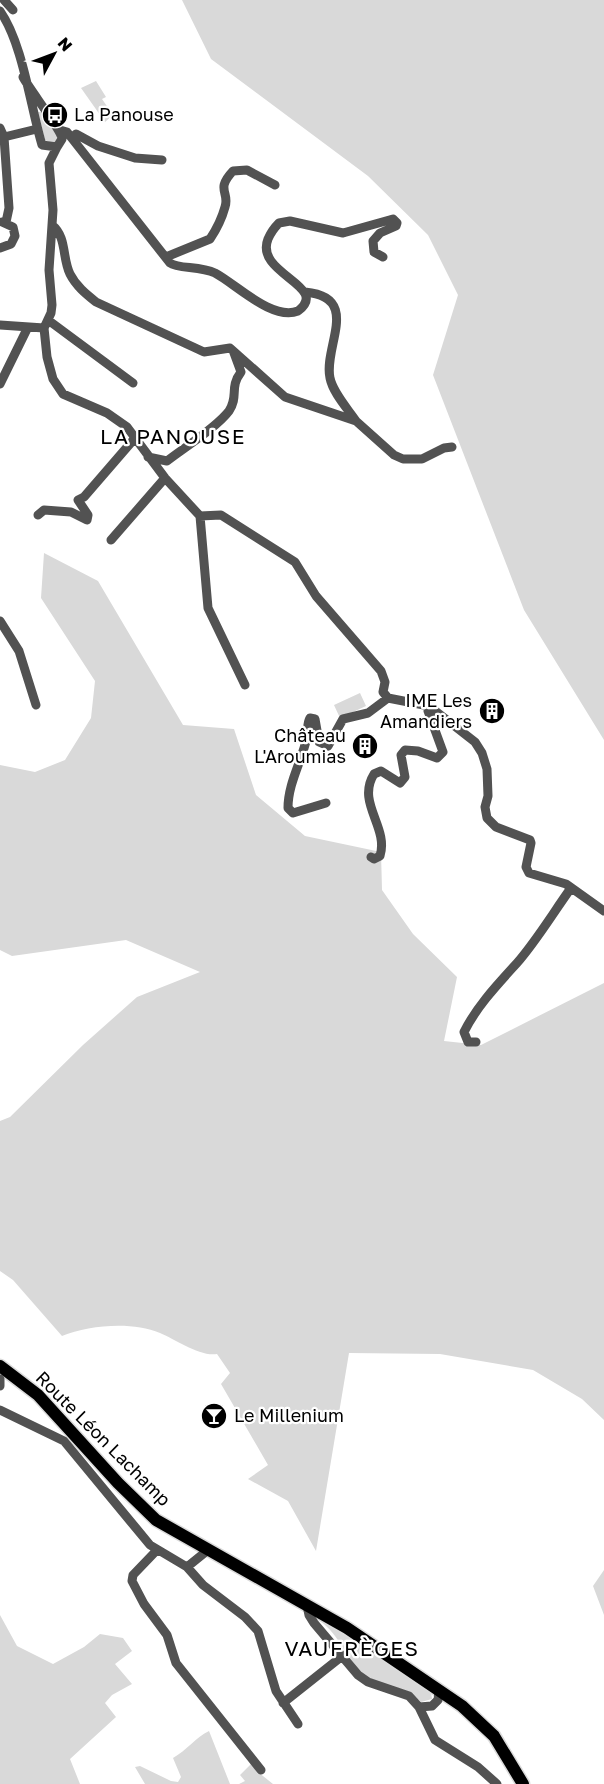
<svg xmlns="http://www.w3.org/2000/svg" width="604" height="1784" font-family="'Golos Text',sans-serif">
<style>
.green{fill:#d9d9d9}
.lines{fill:none;stroke-linecap:round;stroke-linejoin:round}
.major-casing{stroke:#dbdbdb;stroke-width:15}
.minor{stroke:#525252;stroke-width:9}
.major{stroke:#000;stroke-width:12}
.labels{text-anchor:middle;stroke-width:4.5;stroke-linejoin:round;paint-order:stroke}
.poi-label{font-size:18px;fill:#000;stroke:#fff;text-anchor:start}
.street-label{font-size:18px;fill:#000;stroke:#fff}
.quarter-label{font-size:21px;letter-spacing:1.5px;fill:#000;stroke:#fff}
</style>
<rect width="100%" height="100%" fill="#fff"/>
<path class="green" d="M 182,0 L 604,0 L 604,740 L 524,610 L 433,375 L 458,295 L 428,235 L 368,176 L 211,59 Z
M 96,81 L 106,97 L 102,99 L 113,115 L 105,122 L 81,88 Z
M 38,112 L 41,112 L 59,138 L 53,144 L 45,140 Z
M 44,553 L 98,581 L 183,725 L 234,729 L 256,795 L 305,836 L 381,852 L 382,890 L 413,934 L 457,977 L 444,1041 L 481,1045 L 604,983 L 604,1420 L 582,1399 L 533,1370 L 440,1354 L 349,1353 L 316,1551 L 288,1501 L 248,1479 L 268,1465 L 221,1384 L 230,1373 L 217,1354 C 200,1357 175,1339 160,1333 C 132,1321 89,1325 62,1336 L 13,1280 L 0,1271 L 0,1121 L 10,1117 L 83,1045 L 137,997 L 200,972 L 126,940 L 12,956 L 0,950 L 0,765 L 35,772 L 65,760 L 91,718 L 95,681 L 41,598 Z
M 360,693 L 366,706 L 340,718 L 334,705 Z
M 604,1570 L 604,1615 L 593,1586 Z
M 0,1615 L 17,1646 L 53,1664 L 84,1647 L 100,1634 L 123,1638 L 132,1651 L 115,1664 L 132,1684 L 112,1695 L 105,1703 L 116,1717 L 70,1759 L 80,1784 L 0,1784 Z
M 322,1620 L 431,1692 L 432,1699 L 421,1702 C 402,1684 379,1689 363,1675 C 345,1658 340,1635 320,1621 Z
M 209,1731 L 230,1784 L 145,1784 L 135,1767 L 140,1766 L 171,1781 L 178,1782 L 181,1777 L 173,1758 C 187,1750 195,1738 209,1731 Z
M 252,1763 L 258,1772 L 273,1784 L 239,1784 L 245,1781 L 240,1775 Z"/>
<g class="lines">
<g class="major-casing">
<path id="major" d="M 0,1366 L 38,1395 L 118,1483 L 156,1520 L 347,1628 L 462,1706 L 494,1736 L 523,1784"/>
</g>
<path class="minor" d="M 4,0 L 13,10
M 0,11 C 23,44 30,105 42,145 L 57,147 L 62,139 C 62,131 30,90 23,77
M 0,128 L 4,137 L 9,208 L 6,222
M 60,130 L 67,132 L 170,263 C 178,269 200,266 215,273 C 236,284 272,321 298,311 C 331,286 254,274 268,239 C 271,232 274,228 279,223 L 290,221 L 343,233 L 393,219 L 397,223 L 396,226 L 380,233 L 373,241 L 374,252 L 383,257
M 76,134 L 98,146 L 135,158 L 162,160
M 4,137 L 37,129
M 57,147 L 49,163 L 53,210 L 49,270 L 52,305 L 51,313 L 44,328 L 47,357 L 53,379 L 63,394 L 107,413 L 127,427 L 165,478 L 200,516 L 221,515 L 295,562 L 316,596 L 381,671 L 385,682 L 383,692 L 388,698 L 429,706 L 475,742 L 482,753 L 487,769 L 488,796 L 485,807 L 487,818 L 496,827 L 530,840 L 531,843 L 526,867 L 529,873 L 566,884 L 604,911
M 52,225 C 67,237 62,258 70,274 C 76,286 86,294 96,302 L 204,352 L 230,348 L 285,397 L 356,421 L 394,455 L 403,459 L 422,459 L 444,448 L 452,447
M 0,248 L 11,244 L 15,236 L 13,227 L 2,222
M 166,257 L 210,239 C 216,230 222,218 225,207 C 230,192 215,190 233,171 L 247,170 L 275,185
M 305,292 C 362,297 323,347 330,378 C 333,393 348,409 356,421
M 48,320 L 133,383
M 0,325 L 44,328
M 0,384 L 28,327
M 148,457 L 167,461 C 185,447 216,428 229,411 C 239,396 229,388 241,372 L 234,353
M 38,515 L 44,510 L 71,512 L 87,520 L 88,515 L 78,500 L 84,497 L 135,438
M 200,516 L 208,608 L 245,685
M 111,540 L 165,478
M 0,621 L 19,651 L 36,705
M 326,803 L 293,813 L 288,808 C 288,783 302,761 307,737 C 309,730 306,725 310,718 L 315,719 L 319,742 L 328,746 L 343,719 L 368,713 L 388,698
M 371,857 L 374,859 L 380,856 C 389,827 356,803 374,774 L 381,771 L 400,783 L 405,777 L 401,755 L 405,750 L 418,751 L 437,758 L 443,752 L 428,711 L 429,705
M 476,1042 L 468,1042 L 464,1032 C 477,1006 497,985 517,963 C 537,940 553,913 571,888
M 0,1379 L 0,1386
M 0,1410 L 64,1441 L 150,1545 L 187,1567 L 208,1550
M 157,1550 L 133,1575 L 132,1581 L 144,1604 L 167,1635 L 176,1663 L 261,1770
M 187,1567 L 203,1585 L 245,1617 L 258,1631 L 276,1691 L 298,1724
M 307,1605 L 309,1615 L 314,1623 L 358,1675 L 368,1682 L 409,1696 L 419,1707 L 435,1740 L 478,1767 L 497,1784
M 283,1703 L 341,1657
M 419,1707 L 432,1706 L 438,1700 L 439,1691"/>
<use href="#major" class="major"/>
</g>
<defs>
<g id="bus-disc" transform="scale(1.35)"><circle r="9.5" fill="#000" stroke="#fff"/><path d="M-5-6H5V4H4V6H2V4H-2V6H-4V4H-5ZM-3.5-4V0h7V-4ZM-3.5 1.2v1.5H-2V1.2ZM2 1.2v1.5H3.5V1.2Z" fill="#fff"/></g>
<g id="building-disc" transform="scale(1.35)"><circle r="9.5" fill="#000" stroke="#fff"/><path d="M-4-6H4V6H1V3H-1V6H-4ZM-2.5-4.3h1.7v1.8h-1.7ZM.8-4.3h1.7v1.8H.8ZM-2.5-1h1.7V.8h-1.7ZM.8-1h1.7V.8H.8Z" fill="#fff"/></g>
<g id="bar-disc" transform="scale(1.35)"><circle r="9.5" fill="#000" stroke="#fff"/><path d="M-6-5H6L.8 .8V4.5H3.5V6h-7V4.5H-.8V.8Z" fill="#fff"/></g>
</defs>
<g fill-rule="evenodd">
<use href="#bus-disc" x="55" y="115"/>
<use href="#building-disc" x="492" y="711"/>
<use href="#building-disc" x="365" y="746"/>
<use href="#bar-disc" x="214" y="1416"/>
</g>
<g class="labels">
<g class="poi-label">
<text x="74" y="121">La Panouse</text>
<text x="472" y="707" text-anchor="end">IME Les<tspan x="472" dy="21">Amandiers</tspan></text>
<text x="346" y="742" text-anchor="end">Château<tspan x="346" dy="21">L'Aroumias</tspan></text>
<text x="234" y="1422">Le Millenium</text>
</g>
<g class="street-label">
<text transform="translate(103 1439) rotate(45)" y="6">Route Léon Lachamp</text>
</g>
<g class="quarter-label">
<text x="173" y="444">LA PANOUSE</text>
<text x="352" y="1656">VAUFRÈGES</text>
</g>
</g>
<g transform="translate(54 54) rotate(49)" stroke="#ffffff" stroke-width="4.5" paint-order="stroke">
<path d="M0-4.5L10 22L0 15L-10 22Z" fill="#000000"/>
<text y="-9" font-size="16" font-weight="bold" text-anchor="middle" fill="#000000">N</text>
</g>
</svg>
